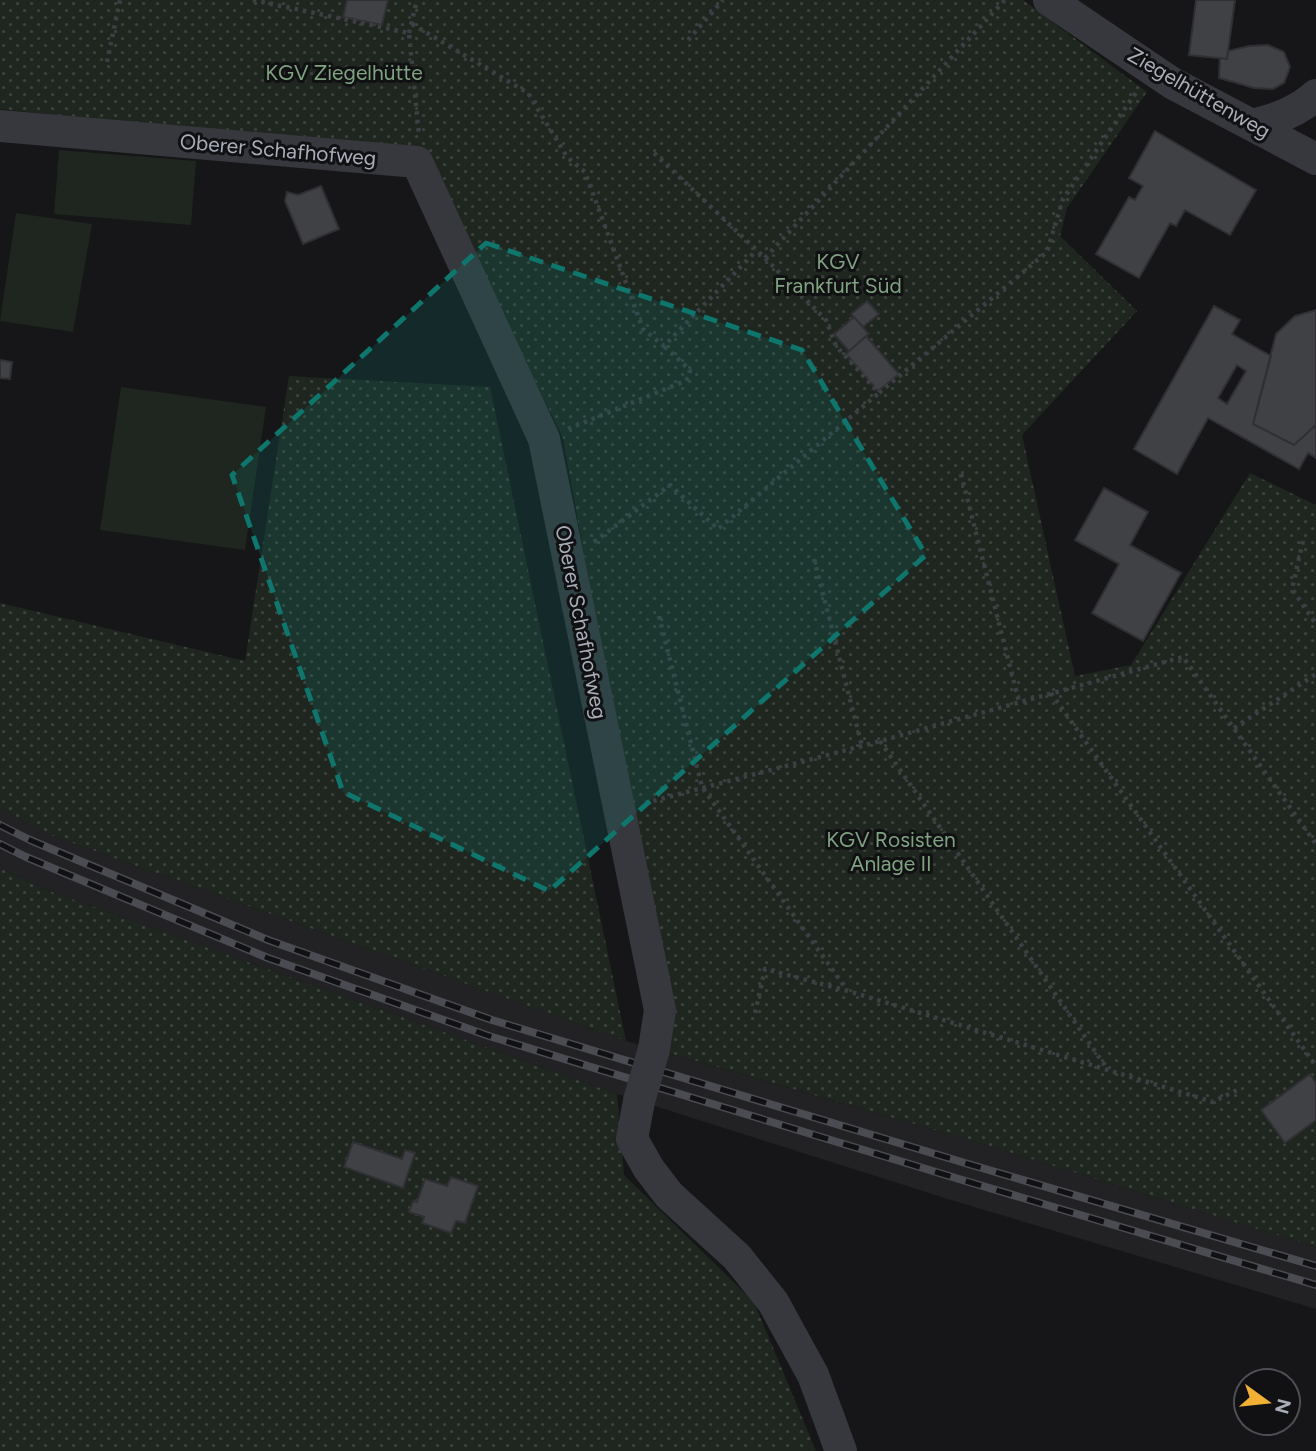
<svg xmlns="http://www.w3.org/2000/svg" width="1316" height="1451" font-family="Figtree,sans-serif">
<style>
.built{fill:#222225}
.grass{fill:url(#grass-dots)}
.park{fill:#1e261f}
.building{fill:#404145;stroke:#303034;stroke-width:2;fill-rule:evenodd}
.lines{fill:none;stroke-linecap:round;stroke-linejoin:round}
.path{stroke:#3d3f44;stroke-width:4.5;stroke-dasharray:3.5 5;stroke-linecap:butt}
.minor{stroke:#37383d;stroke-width:32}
.rail-casing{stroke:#4a4c52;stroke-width:8}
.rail{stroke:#111113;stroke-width:5;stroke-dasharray:16;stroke-linecap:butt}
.minor-bridge{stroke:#37383d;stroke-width:32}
.marked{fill:#0f766e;fill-opacity:0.2;stroke:#0f766e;stroke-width:5;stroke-dasharray:14 9;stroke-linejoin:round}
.labels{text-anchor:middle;stroke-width:6;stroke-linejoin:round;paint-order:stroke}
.park-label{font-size:21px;fill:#7fa381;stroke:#111113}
.street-label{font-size:21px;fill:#a8adb8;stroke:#111113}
</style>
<defs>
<pattern id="grass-dots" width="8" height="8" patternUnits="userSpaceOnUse" patternTransform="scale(1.75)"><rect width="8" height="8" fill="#1e261f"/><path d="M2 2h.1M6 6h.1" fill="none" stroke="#3c433d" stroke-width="1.8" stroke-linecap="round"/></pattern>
</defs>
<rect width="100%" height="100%" fill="#161618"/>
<path class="built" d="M 0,808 L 53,836 L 626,1041 L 973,1141 L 1316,1247 L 1316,1309 L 951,1200 L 617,1094 L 41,888 L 0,868 Z"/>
<path class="grass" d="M 0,0 L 1023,0 L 1147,92 L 1067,208 L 1060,236 L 1137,311 L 1022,435 L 1075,676 L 1131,665 L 1250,473 L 1316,505 L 1316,1247 L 973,1141 L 665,1052 L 595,615 L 563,438 L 425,155 L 0,109 Z
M 289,376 L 490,387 L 626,1041 L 53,836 L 0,808 L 0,603 L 245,661 Z
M 0,868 L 41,888 L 617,1094 L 624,1175 L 754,1302 L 816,1451 L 0,1451 Z"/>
<path class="park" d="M 59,150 L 196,161 L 191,225 L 54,214 Z
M 16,213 L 92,224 L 73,332 L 0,321 Z
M 121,387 L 266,407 L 245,550 L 100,530 Z"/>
<path class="building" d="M 347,0 L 388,0 L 382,25 L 343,17 Z
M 1196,0 L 1235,0 L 1227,59 L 1189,55 Z
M 1268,45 L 1284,52 L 1290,67 L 1284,83 L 1273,89 L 1254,88 L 1219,78 L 1220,58 L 1227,59 L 1228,51 L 1249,46 Z
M 1155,131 L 1256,190 L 1230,235 L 1185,210 L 1176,226 L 1170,223 L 1139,278 L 1096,254 L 1129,197 L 1135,200 L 1143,186 L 1129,178 Z
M 321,186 L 339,229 L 303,244 L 285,201 L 287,192 L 298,195 Z
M 867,301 L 879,314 L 863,327 L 851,314 Z
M 1214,306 L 1240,320 L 1232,334 L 1271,356 L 1253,424 L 1294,445 L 1316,425 L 1316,458 L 1308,453 L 1299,469 L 1208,418 L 1177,474 L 1134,449 ZM 1237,365 L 1246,371 L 1227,404 L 1218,398 Z
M 1316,310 L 1316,425 L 1294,445 L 1253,424 L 1276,334 L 1295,316 Z
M 854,317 L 869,334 L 849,351 L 834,334 Z
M 866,336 L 899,374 L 878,391 L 846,354 Z
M 0,360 L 12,362 L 10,379 L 0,378 Z
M 1104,488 L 1148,512 L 1130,545 L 1181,573 L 1143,641 L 1092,613 L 1119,564 L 1075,540 Z
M 1310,1074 L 1316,1083 L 1316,1120 L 1285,1143 L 1261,1110 Z
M 353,1142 L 402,1159 L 405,1150 L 415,1153 L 403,1188 L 344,1167 Z
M 451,1177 L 478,1186 L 465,1223 L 456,1221 L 451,1233 L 422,1223 L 424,1217 L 409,1212 L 413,1201 L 417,1202 L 425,1179 L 447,1186 Z"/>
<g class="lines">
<path class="path" d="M 253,0 L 409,33 L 419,135
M 412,24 L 528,93 L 567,157 L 585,172 L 643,329 L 664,346 L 757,250
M 409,33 L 417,0
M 688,40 L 723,0
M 107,62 L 120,0
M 654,153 L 765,258 L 826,320 L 836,346 L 879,393 L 1047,252 L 1063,199 L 1137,91
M 765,258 L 1005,0
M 568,429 L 685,381 L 689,377 L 690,370 L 664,346
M 961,474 L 1019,702
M 1303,541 L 1292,589 L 1316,624
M 594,542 L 670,485 L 718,529 L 879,393
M 814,559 L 862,746
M 659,616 L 702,787 L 847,990
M 1051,693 L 1316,1066
M 1234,728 L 1316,674
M 880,741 L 1108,1070
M 645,803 L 862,746 L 1183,657 L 1316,844
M 755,1013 L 765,969 L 848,991 L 1213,1102 L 1237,1090"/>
<path class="minor" d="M 1049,0 L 1172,83 L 1316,159
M 1252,125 C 1276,119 1297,112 1316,95
M 0,126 L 417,162 L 544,439 L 660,1010 L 654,1049
M 639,1101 L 632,1139 L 649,1169 L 669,1195 L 737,1257 L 773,1302 L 813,1375 L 841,1451"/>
<g class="rail-casing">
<path id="rail" d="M 0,825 L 30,840 L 268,940 L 492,1020 L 965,1163 L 1316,1266
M 0,844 L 26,857 L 268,958 L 489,1036 L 959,1179 L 1316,1285"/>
</g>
<use href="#rail" class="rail"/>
<path class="minor-bridge" d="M 639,1101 L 654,1049"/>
</g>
<path class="marked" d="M 486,243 L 802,350 L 926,555 L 549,891 L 343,792 L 232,475 Z"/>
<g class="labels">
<g class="park-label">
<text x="344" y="80">KGV Ziegelhütte</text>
<text x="838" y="269">KGV<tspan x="838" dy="24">Frankfurt Süd</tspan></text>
<text x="891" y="847">KGV Rosisten<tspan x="891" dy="24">Anlage II</tspan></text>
</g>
<g class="street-label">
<text transform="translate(1199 93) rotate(30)" y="7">Ziegelhüttenweg</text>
<text transform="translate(278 150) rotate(5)" y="7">Oberer Schafhofweg</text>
<text transform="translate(581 622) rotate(79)" y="7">Oberer Schafhofweg</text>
</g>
</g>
<g transform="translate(1267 1402) rotate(105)"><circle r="33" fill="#111113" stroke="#4d4f55" stroke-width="2"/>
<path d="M0-5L12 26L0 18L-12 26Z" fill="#f2b134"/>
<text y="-10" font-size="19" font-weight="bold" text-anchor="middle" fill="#a8adb8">N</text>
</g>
</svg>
